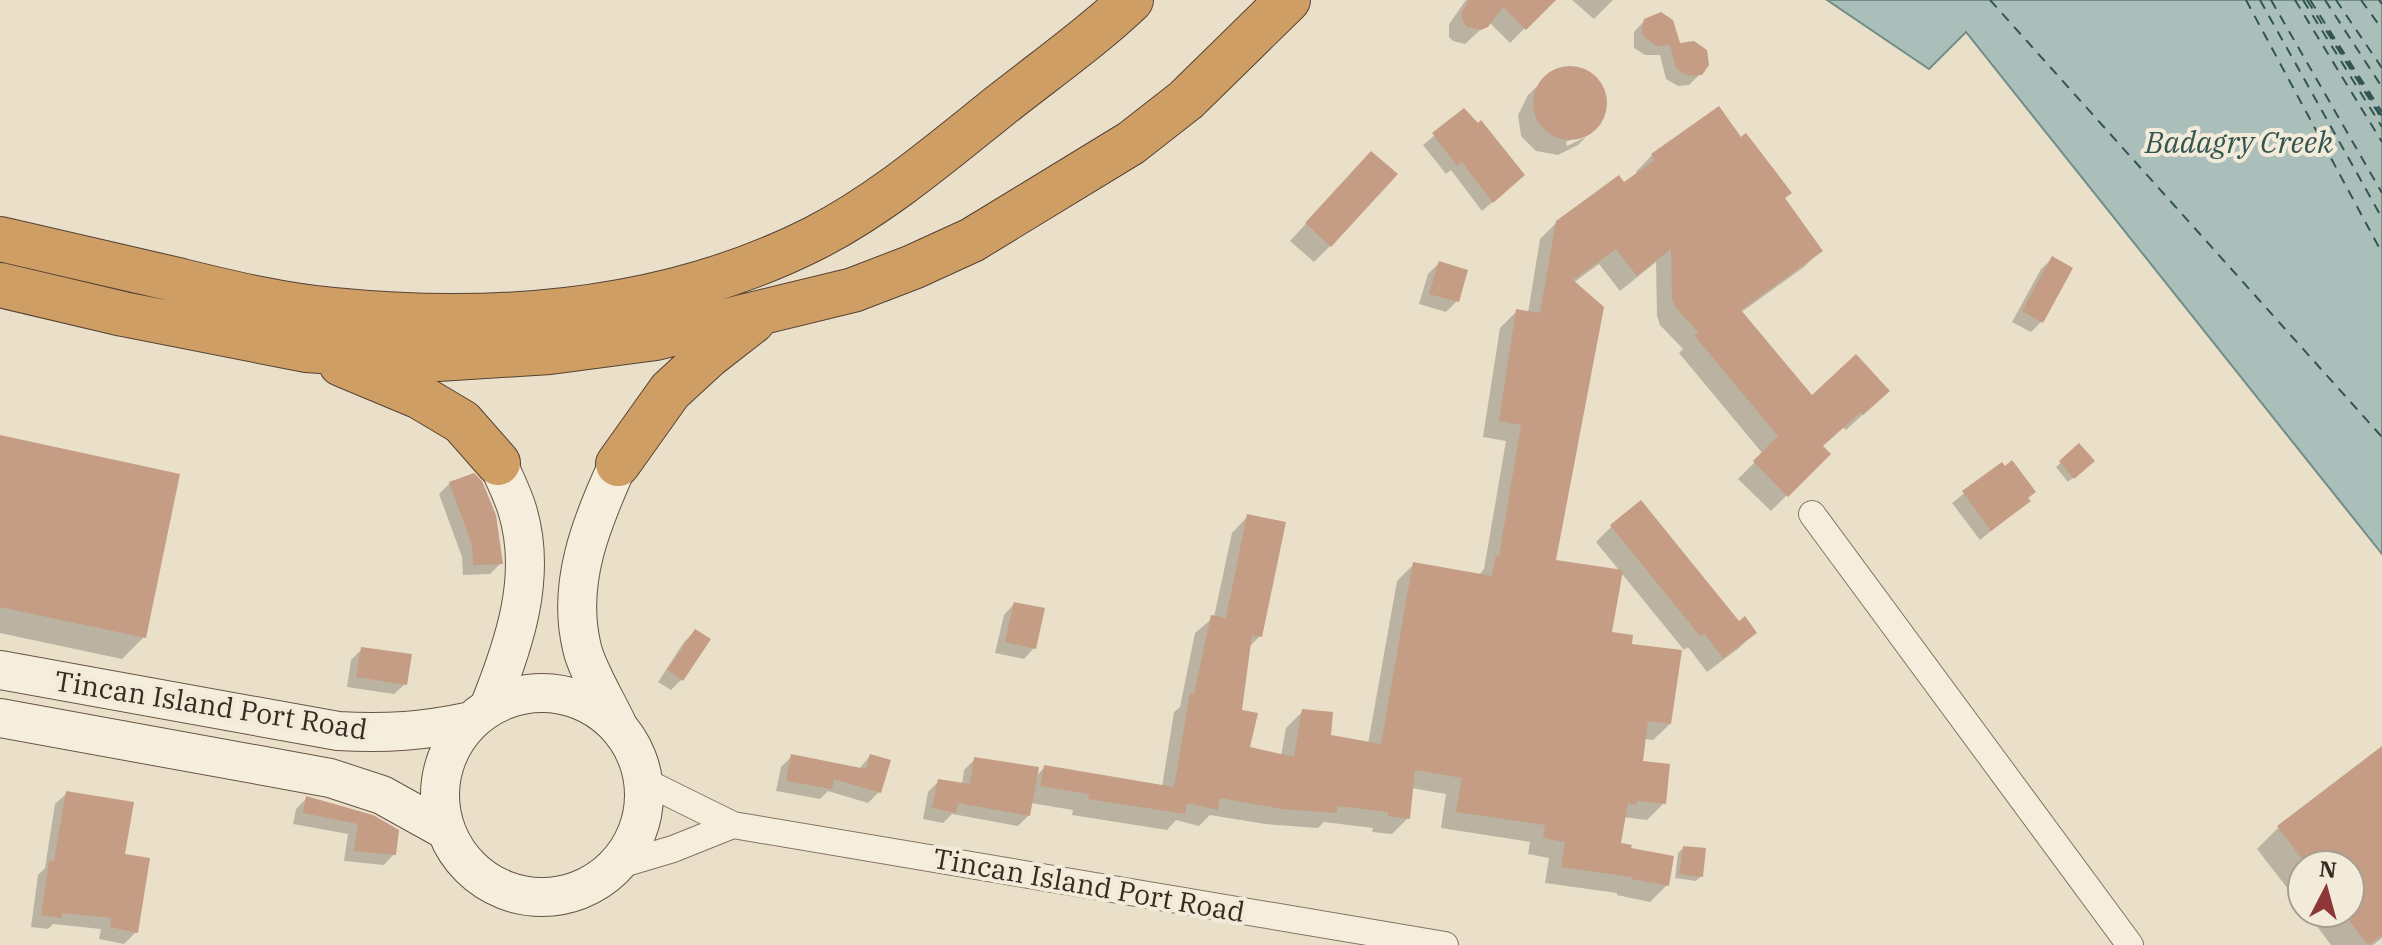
<svg xmlns="http://www.w3.org/2000/svg" width="2382" height="945" font-family="'IBM Plex Serif',serif">
<style>
.water{fill:#aabfb9;stroke:#718d86;stroke-width:2}
.shadow{fill:#0003}
.lines{fill:none;stroke-linecap:round;stroke-linejoin:round}
.ferry{stroke:#335552;stroke-width:2;stroke-dasharray:10 8;stroke-linecap:butt}
.building{fill:#c49d84}
.street-casing{stroke:#857360;stroke-width:28}
.secondary-casing{stroke:#675443;stroke-width:40}
.highway-casing{stroke:#544234;stroke-width:46}
.street{stroke:#f6eedd;stroke-width:26}
.secondary{stroke:#f6eedd;stroke-width:38}
.highway{stroke:#cf9e65;stroke-width:44}
.labels{text-anchor:middle;stroke-width:8;stroke-linejoin:round;paint-order:stroke}
.street-label{font-size:28px;fill:#372c22;stroke:#f2ebd9}
.water-label{font-size:30px;font-style:italic;fill:#335552;stroke:#f2ebd9}
</style>
<rect width="100%" height="100%" fill="#eae0ca"/>
<path class="water" d="M 1827,0 L 2382,0 L 2382,554 L 1966,32 L 1929,69 Z"/>
<path class="shadow" d="M 1466,0 L 1553,0 L 1510,43 L 1489,22 L 1465,44 L 1453,41 L 1449,37 L 1449,24 Z
M 1572,0 L 1613,0 L 1594,19 Z
M 1645,20 L 1679,45 L 1700,74 L 1689,85 L 1678,86 L 1666,79 L 1660,55 L 1645,55 L 1634,48 L 1634,32 Z
M 1576,69 L 1595,79 L 1605,98 L 1605,109 L 1595,128 L 1587,136 L 1587,132 L 1566,142 L 1567,146 L 1586,137 L 1578,145 L 1558,155 L 1536,151 L 1521,136 L 1518,115 L 1528,95 L 1546,78 L 1554,72 Z
M 1464,111 L 1512,185 L 1482,211 L 1451,170 L 1446,174 L 1423,145 Z
M 1652,155 L 1783,199 L 1821,250 L 1804,267 L 1740,313 L 1811,398 L 1871,407 L 1846,430 L 1843,427 L 1821,447 L 1828,454 L 1771,511 L 1738,479 L 1763,454 L 1679,353 L 1683,349 L 1660,325 L 1657,316 L 1656,262 L 1620,291 L 1599,264 L 1573,283 L 1554,561 L 1610,634 L 1629,645 L 1670,724 L 1653,740 L 1644,739 L 1640,763 L 1664,803 L 1647,820 L 1623,817 L 1619,845 L 1667,885 L 1650,902 L 1617,895 L 1617,893 L 1545,883 L 1549,858 L 1528,854 L 1530,842 L 1441,828 L 1446,794 L 1411,788 L 1408,818 L 1392,834 L 1372,832 L 1373,828 L 1324,822 L 1318,828 L 1265,824 L 1210,815 L 1199,826 L 1176,820 L 1167,830 L 1072,815 L 1073,810 L 1031,803 L 1029,815 L 1018,826 L 952,814 L 943,823 L 923,819 L 928,792 L 939,781 L 962,785 L 964,770 L 975,759 L 1035,777 L 1045,767 L 1162,787 L 1174,712 L 1180,707 L 1195,633 L 1214,617 L 1232,533 L 1248,516 L 1260,636 L 1248,648 L 1240,711 L 1248,749 L 1281,756 L 1286,728 L 1303,711 L 1329,737 L 1368,744 L 1397,581 L 1414,564 L 1480,574 L 1484,569 L 1506,441 L 1483,437 L 1500,328 L 1517,311 L 1528,313 L 1540,239 L 1557,222 L 1638,175 L 1636,172 Z
M 1355,170 L 1330,246 L 1314,262 L 1290,241 Z
M 2052,259 L 2042,321 L 2031,332 L 2012,322 L 2041,269 Z
M 1439,263 L 1457,301 L 1446,312 L 1419,304 L 1428,274 Z
M 0,437 L 144,637 L 122,659 L 0,633 Z
M 2079,446 L 2087,466 L 2068,482 L 2056,467 Z
M 2001,464 L 2028,501 L 1980,540 L 1952,503 Z
M 450,483 L 501,563 L 490,574 L 463,575 L 462,557 L 439,494 Z
M 1612,526 L 1739,624 L 1755,632 L 1739,648 L 1707,672 L 1688,647 L 1684,650 L 1596,542 Z
M 1014,604 L 1034,648 L 1024,659 L 995,653 L 1004,615 Z
M 695,631 L 682,679 L 671,690 L 658,682 L 684,642 Z
M 362,649 L 405,684 L 394,694 L 347,687 L 351,660 Z
M 2382,749 L 2382,938 L 2373,945 L 2331,945 L 2307,913 L 2350,913 L 2350,865 L 2302,865 L 2302,907 L 2257,849 L 2278,828 Z
M 792,756 L 859,769 L 870,756 L 879,792 L 868,803 L 828,791 L 820,799 L 776,791 L 781,767 Z
M 67,793 L 136,932 L 124,944 L 99,939 L 101,929 L 53,924 L 48,929 L 31,927 L 38,875 L 45,868 L 55,804 Z
M 307,798 L 372,817 L 394,854 L 384,865 L 344,861 L 348,834 L 293,824 L 296,809 Z
M 1683,848 L 1701,876 L 1696,881 L 1675,878 L 1678,853 Z"/>
<g class="lines">
<path class="ferry" d="M 1990,0 L 2382,437
M 2246,0 L 2382,253
M 2260,0 L 2382,218
M 2271,0 L 2382,193
M 2295,0 L 2382,142
M 2303,0 L 2382,127
M 2307,0 L 2382,119
M 2310,0 L 2382,112
M 2325,0 L 2382,87
M 2336,0 L 2382,68
M 2361,0 L 2382,29
M 2379,0 L 2382,4
M 2328,31 L 2382,116"/>
</g>
<path class="building" d="M 1469,0 L 1556,0 L 1526,30 L 1503,7 L 1488,27 L 1481,30 L 1467,27 L 1463,21 L 1461,14 Z
M 1661,12 L 1673,20 L 1680,43 L 1694,41 L 1707,50 L 1709,65 L 1702,75 L 1689,76 L 1682,73 L 1676,68 L 1670,45 L 1656,46 L 1644,37 L 1642,31 L 1644,19 Z
M1533 103a37 37 0 1 1 74 0a37 37 0 1 1-74 0Z
M 1719,106 L 1741,137 L 1746,133 L 1792,193 L 1785,198 L 1823,251 L 1741,310 L 1812,395 L 1856,354 L 1890,391 L 1863,415 L 1861,412 L 1823,446 L 1831,454 L 1788,497 L 1753,461 L 1778,436 L 1694,335 L 1699,333 L 1676,308 L 1672,299 L 1671,249 L 1637,276 L 1616,249 L 1573,280 L 1604,307 L 1556,560 L 1623,570 L 1612,632 L 1633,635 L 1632,644 L 1682,650 L 1671,724 L 1648,721 L 1643,761 L 1670,764 L 1666,804 L 1637,801 L 1636,805 L 1628,803 L 1621,843 L 1632,845 L 1631,848 L 1674,856 L 1669,886 L 1632,879 L 1632,877 L 1561,867 L 1565,842 L 1543,838 L 1545,825 L 1456,812 L 1462,778 L 1415,770 L 1410,819 L 1388,816 L 1388,812 L 1337,806 L 1337,813 L 1282,809 L 1220,798 L 1218,810 L 1187,803 L 1185,814 L 1088,799 L 1089,794 L 1040,786 L 1044,765 L 1174,787 L 1190,693 L 1194,694 L 1211,615 L 1226,618 L 1247,514 L 1286,522 L 1262,637 L 1252,635 L 1242,710 L 1258,713 L 1250,747 L 1294,757 L 1302,709 L 1333,712 L 1331,735 L 1381,744 L 1413,562 L 1492,576 L 1496,555 L 1499,556 L 1521,425 L 1499,421 L 1516,309 L 1540,313 L 1556,221 L 1619,175 L 1624,182 L 1655,160 L 1651,154 Z
M 1464,108 L 1478,123 L 1481,120 L 1525,175 L 1493,203 L 1462,162 L 1457,166 L 1432,133 Z
M 1371,151 L 1398,174 L 1331,247 L 1305,223 Z
M 2052,256 L 2073,268 L 2043,323 L 2022,311 Z
M 1439,261 L 1468,270 L 1459,302 L 1429,294 Z
M 0,435 L 180,474 L 146,638 L 0,607 Z
M 2079,443 L 2095,461 L 2074,479 L 2059,461 Z
M 2012,460 L 2036,492 L 2028,498 L 2031,501 L 1991,531 L 1962,491 L 2002,462 L 2005,466 Z
M 474,473 L 482,481 L 496,515 L 503,564 L 473,565 L 472,545 L 449,482 Z
M 1641,500 L 1739,621 L 1745,616 L 1757,633 L 1723,658 L 1704,633 L 1700,636 L 1610,525 Z
M 1014,602 L 1045,608 L 1036,649 L 1005,642 Z
M 695,629 L 711,639 L 683,681 L 667,670 Z
M 361,647 L 412,654 L 407,685 L 356,677 Z
M 2382,746 L 2382,936 L 2368,945 L 2350,922 L 2350,865 L 2307,865 L 2277,826 Z
M 791,754 L 866,769 L 870,754 L 891,760 L 881,793 L 834,779 L 832,789 L 786,781 Z
M 974,757 L 1039,767 L 1030,816 L 958,803 L 956,813 L 932,808 L 938,779 L 970,784 Z
M 66,791 L 134,802 L 125,854 L 150,858 L 138,933 L 110,927 L 111,918 L 62,913 L 62,918 L 41,915 L 49,861 L 54,861 Z
M 306,796 L 373,815 L 399,830 L 396,855 L 354,851 L 358,824 L 303,813 Z
M 1683,846 L 1706,848 L 1703,877 L 1679,874 Z"/>
<g class="lines">
<g class="street-casing">
<path id="street" d="M 1812,514 L 2130,945
M 644,781 L 733,825 L 1445,945
M 616,866 L 673,849 L 733,825"/>
</g>
<g class="secondary-casing">
<path id="secondary" d="M 618,464 C 592,522 566,583 582,648 C 587,670 608,704 618,726
M 0,670 L 338,731 C 386,734 424,731 471,721
M440 795a102 102 0 1 1 204 0a102 102 0 1 1-204 0Z
M 489,707 C 514,645 538,576 517,509 C 512,493 504,478 498,463
M 0,718 L 330,778 L 382,795 L 445,830"/>
</g>
<g class="highway-casing">
<path id="highway" d="M 0,239 C 56,252 113,265 169,278 C 223,291 277,305 333,310 C 496,326 667,313 815,238 C 883,203 942,152 1001,105 C 1045,70 1091,38 1131,0
M 0,285 L 123,314 L 306,350 L 438,359 L 550,352 L 656,338 L 853,290 L 913,267 L 972,240 L 1131,143 L 1186,100 L 1288,0
M 341,364 L 420,397 L 462,422 L 498,463
M 618,464 L 670,391 L 708,356 L 753,321"/>
</g>
<use href="#street" class="street"/>
<use href="#secondary" class="secondary"/>
<use href="#highway" class="highway"/>
</g>
<g class="labels">
<g class="street-label">
<text transform="translate(211 705) rotate(9)" y="10">Tincan Island Port Road</text>
<text transform="translate(1089 885) rotate(10)" y="10">Tincan Island Port Road</text>
</g>
<g class="water-label">
<text x="2239" y="153">Badagry Creek</text>
</g>
</g>
<g transform="translate(2326 889) rotate(6)"><circle r="38" fill="#f2ebd9" stroke="#a79f90" stroke-width="2"/>
<path d="M0-6L14 30L0 20L-14 30Z" fill="#8e3739"/>
<text y="-12" font-size="22" font-weight="bold" text-anchor="middle" fill="#372c22">N</text>
</g>
</svg>
